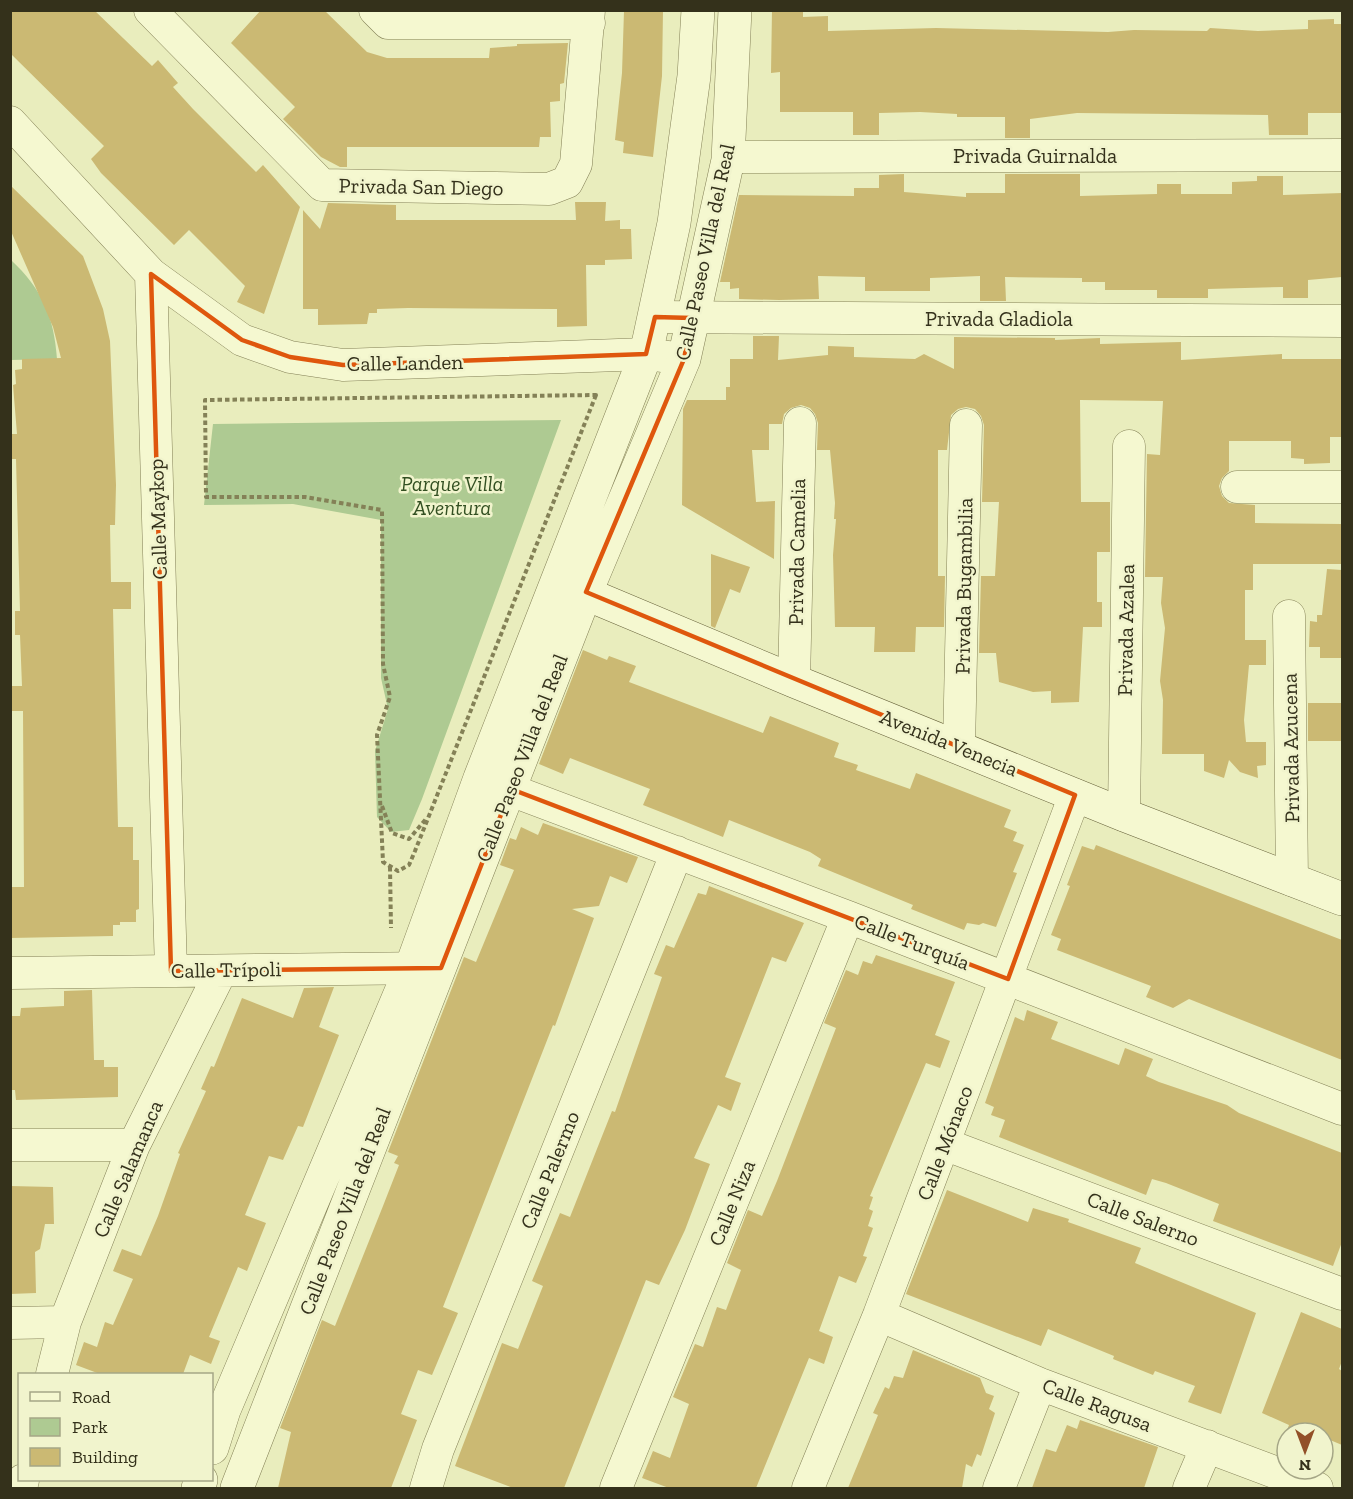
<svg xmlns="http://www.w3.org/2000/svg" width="1353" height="1499" font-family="'Zilla Slab',serif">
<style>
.green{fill:#aeca92}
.building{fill:#cbb973}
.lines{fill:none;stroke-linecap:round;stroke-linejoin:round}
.minor-casing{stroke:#848157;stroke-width:33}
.tertiary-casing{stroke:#848157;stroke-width:34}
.secondary-casing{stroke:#66613a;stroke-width:34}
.path{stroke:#848157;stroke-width:4;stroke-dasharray:4.5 3;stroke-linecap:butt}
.minor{stroke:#f5f8d0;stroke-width:32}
.tertiary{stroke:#f5f8d0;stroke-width:33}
.secondary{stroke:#f5f8d0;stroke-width:33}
.marked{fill:none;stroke:#df570d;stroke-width:4.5;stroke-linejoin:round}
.labels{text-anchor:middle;stroke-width:5;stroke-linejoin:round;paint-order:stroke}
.street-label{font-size:21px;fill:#34311b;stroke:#f1f4cd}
.park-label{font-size:21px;font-style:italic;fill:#335022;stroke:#f1f4cd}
</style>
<rect width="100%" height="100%" fill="#e9edbd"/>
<path class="green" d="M 11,260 C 42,289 54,316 57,359 L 11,360 Z
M 561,420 L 422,799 L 409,830 L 391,832 L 377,817 L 375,751 L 388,709 L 381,678 L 381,520 L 293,504 L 204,505 L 213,424 Z"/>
<path class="building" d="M 10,10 L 94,10 L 152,66 L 158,60 L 178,83 L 173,87 L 193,109 L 256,172 L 263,165 L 300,207 L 264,314 L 237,302 L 245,286 L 189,230 L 174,245 L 101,173 L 91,159 L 104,146 L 10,53 Z
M 261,10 L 324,10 L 367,52 L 387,58 L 489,58 L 490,48 L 517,46 L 517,44 L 568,43 L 564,83 L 560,84 L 560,101 L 550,102 L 551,137 L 540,137 L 539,147 L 347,147 L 347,167 L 340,167 L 321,157 L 283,119 L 295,107 L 231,43 Z
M 663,10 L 662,76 L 653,157 L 623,153 L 624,142 L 615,140 L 622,73 L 624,11 Z
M 772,10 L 803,10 L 803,17 L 828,16 L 828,31 L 936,28 L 1108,32 L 1134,30 L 1207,31 L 1210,28 L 1258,31 L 1308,29 L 1308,20 L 1334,19 L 1334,24 L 1342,24 L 1342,113 L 1308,113 L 1308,135 L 1269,135 L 1268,115 L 1077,113 L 1030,119 L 1030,138 L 1005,138 L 1005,117 L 957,117 L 957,114 L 920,112 L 879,113 L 879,135 L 853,135 L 853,112 L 780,112 L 780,72 L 771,73 Z
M 904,174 L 904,192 L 966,197 L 966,193 L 1005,193 L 1005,174 L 1080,174 L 1080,196 L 1157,194 L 1157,184 L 1181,184 L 1181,194 L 1232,194 L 1232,182 L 1257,181 L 1257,176 L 1283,176 L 1283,195 L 1342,193 L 1342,277 L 1308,280 L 1308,298 L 1283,298 L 1283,287 L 1208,289 L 1208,298 L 1157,298 L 1157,290 L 1105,290 L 1105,282 L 1082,282 L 1082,278 L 1005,277 L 1006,301 L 980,301 L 980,276 L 930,278 L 930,291 L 865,291 L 865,277 L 818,276 L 819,299 L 779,300 L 739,299 L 739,288 L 730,289 L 730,282 L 720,282 L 739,195 L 854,196 L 854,188 L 879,188 L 879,175 Z
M 10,185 L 83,256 L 103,309 L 110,341 L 116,485 L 115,525 L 110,525 L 111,582 L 131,582 L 131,609 L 113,609 L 118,827 L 133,827 L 133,860 L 139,860 L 139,909 L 136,910 L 136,922 L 120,922 L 120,925 L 113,925 L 113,936 L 10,938 L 10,887 L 24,887 L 23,711 L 12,711 L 12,686 L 22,686 L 20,635 L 15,635 L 15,611 L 20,611 L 16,459 L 10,459 L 10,434 L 17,434 L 13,385 L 16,384 L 15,370 L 22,369 L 22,359 L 61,358 L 53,327 L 10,229 Z
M 575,202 L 606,202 L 605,221 L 620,220 L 620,229 L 631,229 L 632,259 L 605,260 L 605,265 L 586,265 L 587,326 L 557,327 L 557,309 L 408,308 L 377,309 L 377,313 L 369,313 L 367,324 L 318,325 L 318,309 L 303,309 L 303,210 L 320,229 L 328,203 L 396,205 L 396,220 L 576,220 Z
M 753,336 L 779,336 L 778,360 L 828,355 L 828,346 L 854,347 L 854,357 L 915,359 L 924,354 L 954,369 L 954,337 L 1055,338 L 1055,340 L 1100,338 L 1100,344 L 1181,342 L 1181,360 L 1282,354 L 1282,359 L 1342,359 L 1342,437 L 1330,437 L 1330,463 L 1304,464 L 1304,459 L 1291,458 L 1291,441 L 1229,441 L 1229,471 L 1222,478 L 1219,486 L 1222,496 L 1229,503 L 1255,505 L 1255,523 L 1342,524 L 1342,564 L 1253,564 L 1253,590 L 1245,590 L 1245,640 L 1266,640 L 1266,665 L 1249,665 L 1244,720 L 1246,742 L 1266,742 L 1266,765 L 1257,766 L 1258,778 L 1240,772 L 1229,760 L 1224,778 L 1204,771 L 1204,754 L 1162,754 L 1163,700 L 1160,681 L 1165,628 L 1161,603 L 1163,577 L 1145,577 L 1147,454 L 1160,455 L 1163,401 L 1080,400 L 1081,502 L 1110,502 L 1110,552 L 1097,552 L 1097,602 L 1102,602 L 1102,627 L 1083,627 L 1079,702 L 1051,703 L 1051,691 L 1033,692 L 999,682 L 996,653 L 979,653 L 981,576 L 995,576 L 999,502 L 982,502 L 984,425 L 981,416 L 975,409 L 966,407 L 958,409 L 951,415 L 947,450 L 938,450 L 938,576 L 945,576 L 944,627 L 916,627 L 915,652 L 874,652 L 875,627 L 835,627 L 833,555 L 836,519 L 834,519 L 835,503 L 830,450 L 817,450 L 818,423 L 815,414 L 810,408 L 801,405 L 791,408 L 784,414 L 782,424 L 769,424 L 769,450 L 752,450 L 756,502 L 775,501 L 774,559 L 682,505 L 683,409 L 687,400 L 726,400 L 726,387 L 730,387 L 730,359 L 753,359 Z
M 711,554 L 750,567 L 740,593 L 730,589 L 715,628 L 711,626 Z
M 1327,569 L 1342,570 L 1342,658 L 1320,658 L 1320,647 L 1309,647 L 1310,621 L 1317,622 L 1317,615 L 1322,615 Z
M 583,650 L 607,660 L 609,656 L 636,666 L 629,682 L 763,733 L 770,716 L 839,743 L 834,757 L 858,765 L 856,770 L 910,789 L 916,773 L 1011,810 L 1004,827 L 1017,832 L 1013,841 L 1024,845 L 1013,872 L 1017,873 L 996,927 L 983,923 L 979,925 L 967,923 L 964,930 L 911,909 L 913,905 L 818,866 L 821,859 L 810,852 L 729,820 L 723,837 L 676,818 L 643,805 L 650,789 L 570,758 L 563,774 L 539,764 Z
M 1308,703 L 1342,703 L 1342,741 L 1308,741 Z
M 543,823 L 638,857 L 627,883 L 610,876 L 599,906 L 572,909 L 594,918 L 555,1026 L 553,1025 L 443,1307 L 458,1313 L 432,1375 L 418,1370 L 401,1414 L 417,1420 L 391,1488 L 278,1488 L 291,1432 L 280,1428 L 322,1320 L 335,1326 L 383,1206 L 399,1165 L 394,1163 L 398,1156 L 388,1152 L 464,957 L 476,962 L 514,870 L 500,865 L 510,838 L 516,840 L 521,827 L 538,835 Z
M 1096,845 L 1342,940 L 1342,1060 L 1189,999 L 1173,1008 L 1146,997 L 1151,986 L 1057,950 L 1061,939 L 1051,935 L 1070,886 L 1067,885 L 1082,846 L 1094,850 Z
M 709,886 L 804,923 L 786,962 L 772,957 L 725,1077 L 741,1083 L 731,1111 L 718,1105 L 694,1158 L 710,1164 L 685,1230 L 659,1285 L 646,1280 L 564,1488 L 513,1488 L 455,1466 L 502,1343 L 518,1349 L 543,1286 L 532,1281 L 560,1213 L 570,1217 L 612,1111 L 615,1112 L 662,977 L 654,974 L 666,945 L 674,948 L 698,893 L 706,895 Z
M 876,955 L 955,982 L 935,1035 L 950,1041 L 940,1068 L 926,1063 L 870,1196 L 873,1197 L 869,1209 L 873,1211 L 868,1226 L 873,1228 L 863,1256 L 867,1257 L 856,1283 L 839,1276 L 819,1331 L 833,1337 L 824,1364 L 809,1358 L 756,1488 L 669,1488 L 642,1478 L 653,1451 L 670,1458 L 689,1404 L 673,1397 L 695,1344 L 703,1347 L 717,1307 L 726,1310 L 741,1270 L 727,1263 L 748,1210 L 762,1216 L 777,1181 L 836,1028 L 824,1023 L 846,970 L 858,975 L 863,961 L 872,964 Z
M 334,987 L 319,1027 L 339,1035 L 303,1127 L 298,1126 L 283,1160 L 269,1156 L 245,1215 L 266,1223 L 247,1271 L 238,1267 L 209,1337 L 220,1341 L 211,1364 L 190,1355 L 183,1374 L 100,1374 L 76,1365 L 84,1342 L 97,1347 L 105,1322 L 113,1325 L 133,1279 L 113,1271 L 122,1249 L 141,1256 L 158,1216 L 180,1154 L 178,1153 L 206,1091 L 201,1089 L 211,1066 L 214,1067 L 242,998 L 293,1018 L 304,988 Z
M 92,990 L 94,1060 L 104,1060 L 104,1067 L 118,1067 L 118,1097 L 16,1100 L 15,1090 L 11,1090 L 10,1016 L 20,1016 L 21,1008 L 64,1006 L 64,991 Z
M 1027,1010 L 1058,1022 L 1051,1039 L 1119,1065 L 1125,1048 L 1153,1059 L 1146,1076 L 1159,1082 L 1227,1105 L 1239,1113 L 1342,1153 L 1342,1242 L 1333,1266 L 1213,1221 L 1219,1204 L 1166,1183 L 1152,1179 L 1146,1195 L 999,1137 L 1005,1120 L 991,1115 L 994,1107 L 985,1103 L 1015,1017 L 1024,1021 Z
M 10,1186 L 53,1187 L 54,1224 L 45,1224 L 40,1249 L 35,1252 L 36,1293 L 10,1294 Z
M 947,1190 L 1028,1222 L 1033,1208 L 1069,1219 L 1068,1222 L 1141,1248 L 1135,1263 L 1256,1313 L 1221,1414 L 1188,1402 L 1195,1386 L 1155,1371 L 1153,1375 L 1113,1359 L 1114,1356 L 1048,1329 L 1041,1346 L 906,1294 Z
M 1301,1312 L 1342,1329 L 1342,1361 L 1339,1369 L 1342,1371 L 1342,1445 L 1323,1437 L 1323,1433 L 1286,1433 L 1289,1425 L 1262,1413 Z
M 913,1350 L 980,1378 L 986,1393 L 994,1396 L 989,1409 L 995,1413 L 981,1456 L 977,1454 L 972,1467 L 966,1464 L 962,1488 L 848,1488 L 878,1415 L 873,1413 L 885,1387 L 889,1389 L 894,1376 L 903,1378 Z
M 1080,1420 L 1158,1447 L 1144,1488 L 1032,1488 L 1046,1449 L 1056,1452 L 1067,1425 L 1077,1429 Z"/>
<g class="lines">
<g class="minor-casing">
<path id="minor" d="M 150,10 L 322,185 L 549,189 L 567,182 L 576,164 L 589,10
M 375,10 L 388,23 L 589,23
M 10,122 L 151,274 L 242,340 L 290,357 L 343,365 L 646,354 L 684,359
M 728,160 L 741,157 L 1342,155
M 151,274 L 171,971
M 655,317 L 1342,321
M 1237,487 L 1342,487
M 1289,616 L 1292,880
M 794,681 L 800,423
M 959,747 L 966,425
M 484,780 L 848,917 L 1342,1109
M 1124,815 L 1129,446
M 10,973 L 434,968
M 944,1144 L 1342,1294
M 10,1145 L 134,1145
M 879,1315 L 1040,1384 L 1317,1488
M 10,1323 L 65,1322
M 52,1374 L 65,1322 L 134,1145 L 221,971
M 21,1488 L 23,1480
M 426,1488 L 438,1449 L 677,852
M 616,1488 L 848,917
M 808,1488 L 879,1315 L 1075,795
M 999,1488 L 1040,1384
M 1189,1488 L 1207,1446"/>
</g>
<g class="tertiary-casing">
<path id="tertiary" d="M 212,1448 L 224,1410 L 411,968 L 480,778 L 646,354 L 674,223 L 694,76 L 698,10
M 198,1488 L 201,1480
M 237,1488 L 586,592 L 684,359 L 728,160 L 735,10"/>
</g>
<g class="secondary-casing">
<path id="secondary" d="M 558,582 L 794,681 L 1124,815 L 1342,899"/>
</g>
<path class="path" d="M 596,395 L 415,851 L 409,865 L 398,871 L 383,862 L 377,735 L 390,697 L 383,664 L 382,510 L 305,497 L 206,497 L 205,400 Z
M 382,806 L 392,833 L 409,839 L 426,819
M 390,867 L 391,928"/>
<use href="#minor" class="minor"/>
<use href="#tertiary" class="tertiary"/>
<use href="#secondary" class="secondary"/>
</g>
<path class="marked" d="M 151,274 L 242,340 L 290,357 L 343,365 L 646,354 L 655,317 L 692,318 L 684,359 L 586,592 L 1075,795 L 1008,979 L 511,789 L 441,968 L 171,971 Z"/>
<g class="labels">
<g class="street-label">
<text x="1035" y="163">Privada Guirnalda</text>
<text transform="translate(421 187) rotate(1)" y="7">Privada San Diego</text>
<text transform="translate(705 252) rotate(-78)" y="7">Calle Paseo Villa del Real</text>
<text x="999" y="326">Privada Gladiola</text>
<text transform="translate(405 363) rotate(-1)" y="7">Calle Landen</text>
<text transform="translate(158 519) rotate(-92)" y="7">Calle Maykop</text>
<text transform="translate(797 552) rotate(-89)" y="7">Privada Camelia</text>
<text transform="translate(964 586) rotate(-89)" y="7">Privada Bugambilia</text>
<text transform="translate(1126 630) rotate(-89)" y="7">Privada Azalea</text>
<text transform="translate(949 743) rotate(22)" y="7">Avenida Venecia</text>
<text transform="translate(1291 748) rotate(-91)" y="7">Privada Azucena</text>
<text transform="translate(522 758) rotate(-69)" y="7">Calle Paseo Villa del Real</text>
<text transform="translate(912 942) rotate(21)" y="7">Calle Turquía</text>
<text transform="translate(226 970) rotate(-1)" y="7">Calle Trípoli</text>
<text transform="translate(945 1143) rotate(-69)" y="7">Calle Mónaco</text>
<text transform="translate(128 1169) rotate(-67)" y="7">Calle Salamanca</text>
<text transform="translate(550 1170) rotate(-68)" y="7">Calle Palermo</text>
<text transform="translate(732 1203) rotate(-68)" y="7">Calle Niza</text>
<text transform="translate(345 1211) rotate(-69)" y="7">Calle Paseo Villa del Real</text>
<text transform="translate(1143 1219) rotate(21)" y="7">Calle Salerno</text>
<text transform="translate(1097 1405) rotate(21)" y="7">Calle Ragusa</text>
</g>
<g class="park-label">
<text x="452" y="491">Parque Villa<tspan x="452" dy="24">Aventura</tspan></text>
</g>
</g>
<rect width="1353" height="1499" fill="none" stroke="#34311b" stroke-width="24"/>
<rect x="18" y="1373" width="195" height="108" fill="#f1f4cd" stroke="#a5a686" stroke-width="1.5"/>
<rect x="30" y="1392" width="30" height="9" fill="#f5f8d0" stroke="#a5a686" stroke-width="1.5"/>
<text x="72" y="1403" font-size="18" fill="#34311b">Road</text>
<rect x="30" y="1418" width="30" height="18" fill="#aeca92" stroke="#a5a686" stroke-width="1.5"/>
<text x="72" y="1433" font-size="18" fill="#34311b">Park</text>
<rect x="30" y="1448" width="30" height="18" fill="#cbb973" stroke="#a5a686" stroke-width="1.5"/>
<text x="72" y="1463" font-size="18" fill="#34311b">Building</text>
<g transform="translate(1305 1451) rotate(180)"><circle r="28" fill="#f1f4cd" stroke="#a5a686" stroke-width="1.5"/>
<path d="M0-4.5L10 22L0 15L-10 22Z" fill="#925028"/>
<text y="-9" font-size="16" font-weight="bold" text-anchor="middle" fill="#34311b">N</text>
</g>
</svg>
